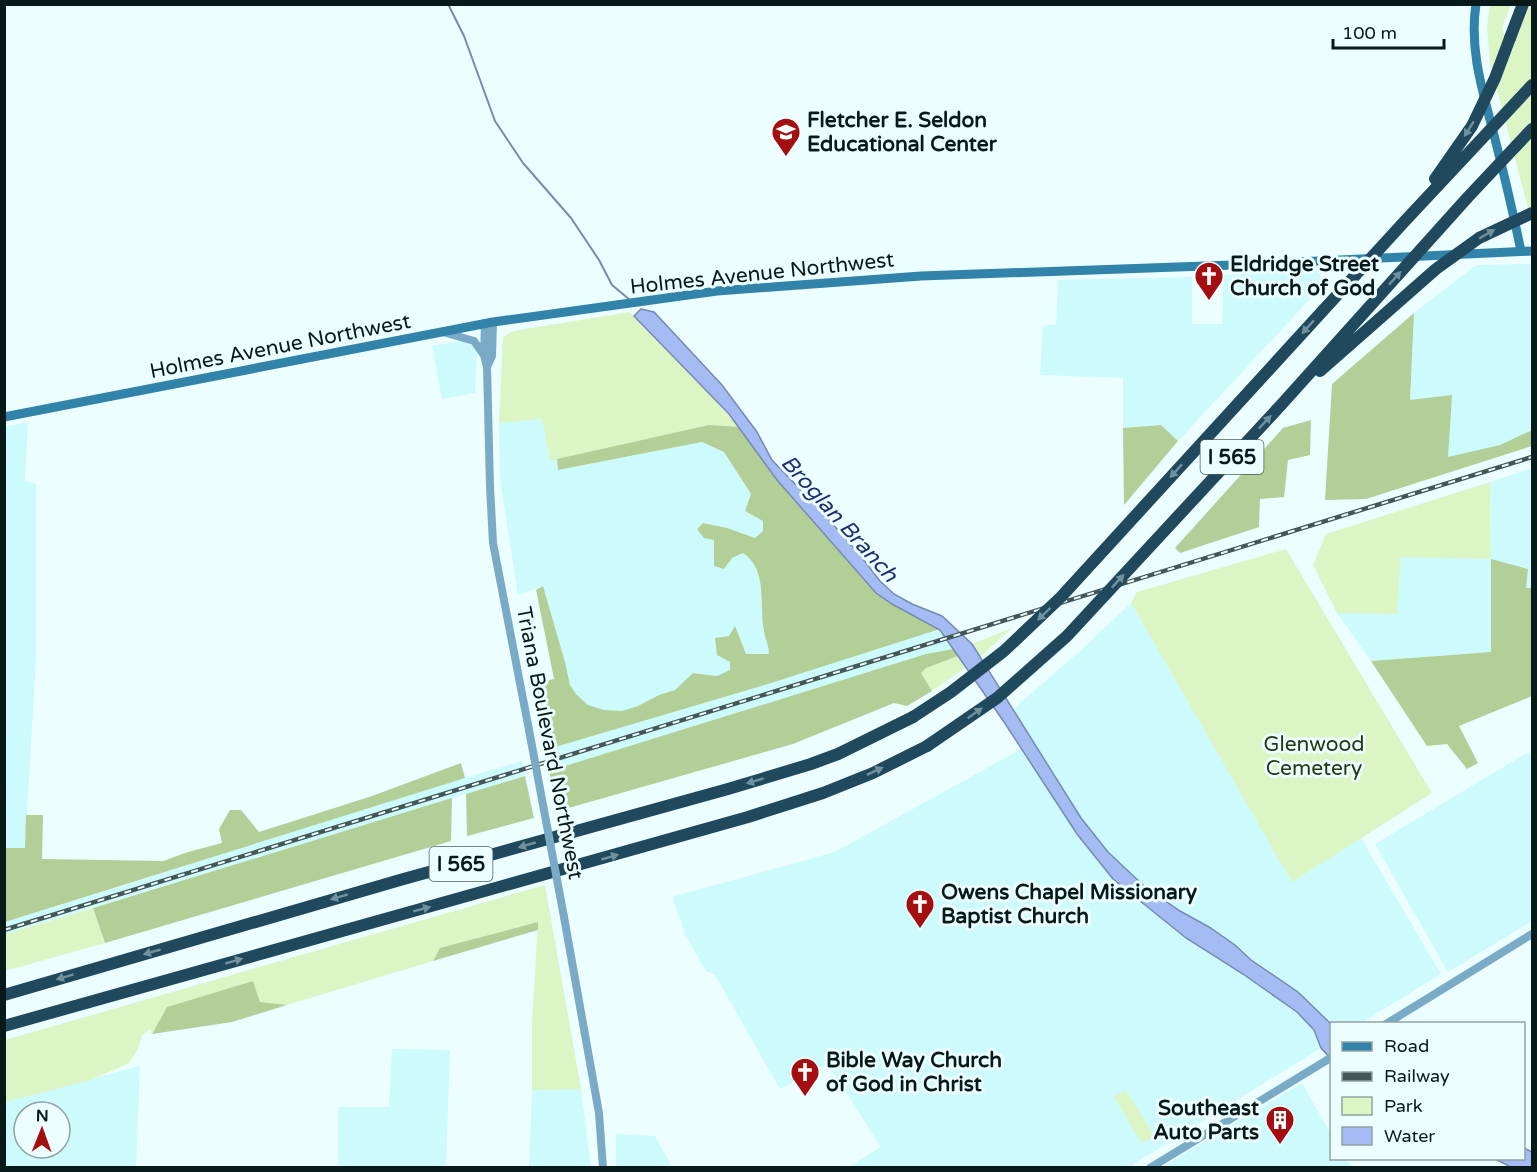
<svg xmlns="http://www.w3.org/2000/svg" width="1537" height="1172" font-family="'Varela Round',sans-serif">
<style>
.built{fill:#cdfafc;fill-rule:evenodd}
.green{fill:#dbf5c5}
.forest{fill:#b1cf96}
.water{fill:#a5bbf3;stroke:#768ab2;stroke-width:1.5}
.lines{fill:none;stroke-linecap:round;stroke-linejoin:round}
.stream{stroke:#768ab2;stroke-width:2}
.tertiary{stroke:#7aabc6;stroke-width:8}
.secondary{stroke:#3283aa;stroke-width:9}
.motorway{stroke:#20495e;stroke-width:12}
.rail-casing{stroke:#445656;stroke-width:4.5}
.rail{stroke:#ecfeff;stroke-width:2;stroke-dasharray:7;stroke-linecap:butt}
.tertiary-bridge{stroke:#7aabc6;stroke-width:8}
.motorway-bridge{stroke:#20495e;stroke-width:12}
.oneway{fill:#72919e}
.labels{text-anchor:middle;stroke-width:6;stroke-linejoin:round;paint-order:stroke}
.shield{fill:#ecfeff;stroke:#4c5e5e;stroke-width:1.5}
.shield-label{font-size:20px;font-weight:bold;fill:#071919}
.poi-label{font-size:21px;font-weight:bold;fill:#071919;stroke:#ecfeff;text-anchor:start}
.street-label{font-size:21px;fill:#071919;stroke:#ecfeff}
.park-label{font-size:21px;fill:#25380f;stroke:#ecfeff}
.water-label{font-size:22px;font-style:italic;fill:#1e3071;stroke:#ecfeff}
</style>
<rect width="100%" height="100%" fill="#ecfeff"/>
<path class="built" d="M 1532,264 L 1532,430 L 1500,445 L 1447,458 L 1410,400 L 1414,313 L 1476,265 Z
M 1319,270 L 1321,287 L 1178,441 L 1160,425 L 1123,428 L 1123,378 L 1040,375 L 1043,325 L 1056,325 L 1058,280 L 1192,277 L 1192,324 L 1222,324 L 1224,275 Z
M 463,341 L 473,346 L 477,354 L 475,393 L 442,399 L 432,346 Z
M 542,419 L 550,461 L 557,459 L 558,470 L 702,442 L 724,452 L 751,494 L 763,521 L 763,531 L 755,538 L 727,528 L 703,523 L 714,540 L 714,566 L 724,569 L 732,558 L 743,553 L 752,559 L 760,581 L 764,634 L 769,644 L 769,654 L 746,654 L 735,627 L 730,636 L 715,638 L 725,659 L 730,663 L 730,670 L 717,676 L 693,673 L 675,690 L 659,695 L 638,706 L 622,711 L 604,710 L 588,705 L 576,694 L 570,685 L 565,662 L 543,586 L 518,595 L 500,480 L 499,423 Z
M 28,422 L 25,481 L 36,484 L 36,660 L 25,848 L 4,848 L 4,427 Z
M 1532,468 L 1532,588 L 1526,588 L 1491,560 L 1491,652 L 1371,661 L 1337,613 L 1397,614 L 1401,557 L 1491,559 L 1490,482 Z
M 1131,603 L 1292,881 L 1361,838 L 1441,974 L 1361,1023 L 1332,1024 L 1298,992 L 1251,960 L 1235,945 L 1209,927 L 1180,911 L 1144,886 L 1108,852 L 1081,818 L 1012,710 L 1079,652 Z
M 940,629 L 953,649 L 926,654 L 549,771 L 545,750 L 768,684 Z
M 1021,749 L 1077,834 L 1113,879 L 1212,955 L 1243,974 L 1297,1012 L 1314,1030 L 1321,1048 L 1129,1167 L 849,1167 L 881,1147 L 827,1063 L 780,1089 L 715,975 L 706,971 L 686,936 L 672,897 L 835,852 Z
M 1532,752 L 1532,921 L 1448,972 L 1375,844 L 1525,754 Z
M 522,761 L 525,776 L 5,934 L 5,922 L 142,880 L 361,809 Z
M 392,1049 L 450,1050 L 446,1167 L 338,1167 L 338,1107 L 389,1107 Z
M 140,1066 L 136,1167 L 5,1167 L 5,1102 ZM 24,1112 L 60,1112 L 60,1148 L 24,1148 Z
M 1302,1083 L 1331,1134 L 1332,1158 L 1346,1159 L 1351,1167 L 1162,1167 Z
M 581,1089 L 591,1167 L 529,1168 L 532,1090 Z
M 616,1134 L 655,1136 L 672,1167 L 616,1167 Z"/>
<path class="green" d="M 1490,5 L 1511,5 L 1502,28 L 1511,52 L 1529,5 L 1532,5 L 1532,206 L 1528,208 L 1490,63 L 1487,27 Z
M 630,312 L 740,427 L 709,425 L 550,461 L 542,419 L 499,423 L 503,337 L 513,331 Z
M 1490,482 L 1491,559 L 1401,557 L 1397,614 L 1337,613 L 1313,565 L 1326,534 Z
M 1286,549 L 1432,793 L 1292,882 L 1131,603 L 1137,592 Z
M 1012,628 L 980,657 L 972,644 Z
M 958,656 L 966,667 L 932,691 L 921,673 L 925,668 Z
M 545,885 L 581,1089 L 532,1090 L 532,1022 L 538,922 L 440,948 L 433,961 L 287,1005 L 260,1002 L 253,981 L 167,1007 L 152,1034 L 150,1029 L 142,1035 L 138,1049 L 129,1063 L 91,1080 L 5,1102 L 5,1040 Z
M 93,908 L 105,943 L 5,971 L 5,934 Z
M 1126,1090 L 1154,1136 L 1142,1143 L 1114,1097 Z"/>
<path class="forest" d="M 1414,313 L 1410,400 L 1452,395 L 1448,457 L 1500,445 L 1532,430 L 1532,446 L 1366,499 L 1325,500 L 1332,384 Z
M 1311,420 L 1310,455 L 1288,460 L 1284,497 L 1260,499 L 1259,527 L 1180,553 L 1175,548 L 1283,428 Z
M 709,425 L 740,427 L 777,480 L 876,593 L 892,604 L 940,629 L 768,684 L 545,750 L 534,683 L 554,679 L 536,590 L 543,586 L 565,662 L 570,685 L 576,694 L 588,705 L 604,710 L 622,711 L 638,706 L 659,695 L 675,690 L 693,673 L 717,676 L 730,670 L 730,662 L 717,655 L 715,638 L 729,636 L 735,626 L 746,654 L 769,654 C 769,645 765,639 764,631 C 759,606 768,569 743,553 L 732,558 L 724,569 L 714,566 L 714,540 L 704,538 L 697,529 L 703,523 L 727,528 L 755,538 L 763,531 L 763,521 L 745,511 L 751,494 L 724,452 L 702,442 L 558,470 L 557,459 Z
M 1161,425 L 1178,441 L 1124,505 L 1123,428 Z
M 1491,559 L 1528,569 L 1526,588 L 1532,588 L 1532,696 L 1459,726 L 1478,763 L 1467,769 L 1447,744 L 1427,746 L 1371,661 L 1491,652 Z
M 953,649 L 958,656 L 926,668 L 921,673 L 932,691 L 907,706 L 894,703 L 793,744 L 558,811 L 549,771 L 926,654 Z
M 461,763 L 465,778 L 5,922 L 5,848 L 25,848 L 26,815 L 43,815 L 42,859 L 163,861 L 188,852 L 222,843 L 219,829 L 230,810 L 241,810 L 259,832 L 372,796 Z
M 525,776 L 534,818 L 467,836 L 466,794 Z
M 452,798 L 451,841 L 105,943 L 93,908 Z
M 538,922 L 538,930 L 433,961 L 440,948 Z
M 253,981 L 260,1002 L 287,1005 L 232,1022 L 152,1034 L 167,1007 Z"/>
<path class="water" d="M 641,309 L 654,312 L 722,385 L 757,432 L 772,460 L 822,512 L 860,555 L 880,581 L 894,594 L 912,604 L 942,616 L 972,644 L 1081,818 L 1108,852 L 1144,886 L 1180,911 L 1209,927 L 1235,945 L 1251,960 L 1298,992 L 1331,1024 L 1331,1059 L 1321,1048 L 1314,1030 L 1297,1012 L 1243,974 L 1186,938 L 1113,879 L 1077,834 L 1004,722 L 940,630 L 892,604 L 876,593 L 777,480 L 729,414 L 634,316 Z
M 1524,1148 L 1532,1152 L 1532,1167 L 1511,1167 L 1495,1159 L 1524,1158 Z"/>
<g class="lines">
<path class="stream" d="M 448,4 L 464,36 L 495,121 L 523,163 L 571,218 L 599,260 L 612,285 L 630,300"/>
<path class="tertiary" d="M 485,323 L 484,355 L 487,367 L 490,486 L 493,543 L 529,730
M 443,332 L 474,341 L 483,354
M 487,367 L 492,356 L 493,322
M 564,917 L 599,1113 L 603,1168
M 1386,1024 L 1532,934
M 1150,1168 L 1332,1057"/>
<path class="secondary" d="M 1476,4 C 1469,50 1483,92 1494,135 C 1504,174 1513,212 1521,251
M 4,417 L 493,322 L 717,291 L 921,276 L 1233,265 L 1532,251"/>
<path class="motorway" d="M 1510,38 L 1523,4
M 1516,146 L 1532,129
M 4,995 L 400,880 L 728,789 L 811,764 L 838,754 L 913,717
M 4,1026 L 748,817 L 823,793 L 873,773 L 927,746"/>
<g class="rail-casing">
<path id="rail" d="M 4,930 L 1532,457"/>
</g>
<use href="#rail" class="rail"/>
<path class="tertiary-bridge" d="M 529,730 L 564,917"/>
<path class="motorway-bridge" d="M 1435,179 L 1472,126 L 1495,78 L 1510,38
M 1320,371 L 1436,269 L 1479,238 L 1532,213
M 913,717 L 951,692 L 1004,651 L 1061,597 L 1404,222 L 1532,85
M 927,746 L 997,698 L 1067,636 L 1281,405 L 1468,197 L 1516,146"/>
</g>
<defs><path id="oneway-solid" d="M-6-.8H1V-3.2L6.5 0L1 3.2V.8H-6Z" transform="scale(1.5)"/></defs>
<g class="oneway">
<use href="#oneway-solid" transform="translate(1469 129) rotate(122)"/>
<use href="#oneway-solid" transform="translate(1487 234) rotate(-29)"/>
<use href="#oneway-solid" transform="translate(1395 278) rotate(-48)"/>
<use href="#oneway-solid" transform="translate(1308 327) rotate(132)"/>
<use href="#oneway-solid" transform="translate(1265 422) rotate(-47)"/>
<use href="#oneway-solid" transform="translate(1176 471) rotate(132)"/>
<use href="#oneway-solid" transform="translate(1118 581) rotate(-47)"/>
<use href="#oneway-solid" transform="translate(1044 614) rotate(136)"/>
<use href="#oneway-solid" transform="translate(975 713) rotate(-35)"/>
<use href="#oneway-solid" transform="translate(875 771) rotate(-25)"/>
<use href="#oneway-solid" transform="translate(755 781) rotate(163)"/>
<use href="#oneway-solid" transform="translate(527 845) rotate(164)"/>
<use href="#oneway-solid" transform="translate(610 857) rotate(-16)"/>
<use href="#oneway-solid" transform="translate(339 897) rotate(164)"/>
<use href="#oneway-solid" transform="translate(422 909) rotate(-15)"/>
<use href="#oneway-solid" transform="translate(152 952) rotate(164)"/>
<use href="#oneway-solid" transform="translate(234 961) rotate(-16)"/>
<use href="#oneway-solid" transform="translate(65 977) rotate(163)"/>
</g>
<defs>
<g id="school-pin" transform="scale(1.5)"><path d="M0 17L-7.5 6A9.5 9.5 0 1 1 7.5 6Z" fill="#a50e10" stroke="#ecfeff"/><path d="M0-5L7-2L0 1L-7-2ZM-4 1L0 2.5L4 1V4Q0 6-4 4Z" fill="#fff"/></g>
<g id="church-pin" transform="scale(1.5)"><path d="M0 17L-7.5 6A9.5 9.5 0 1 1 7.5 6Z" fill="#a50e10" stroke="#ecfeff"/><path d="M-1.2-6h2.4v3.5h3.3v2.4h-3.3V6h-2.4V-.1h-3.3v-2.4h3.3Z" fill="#fff"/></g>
<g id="building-pin" transform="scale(1.5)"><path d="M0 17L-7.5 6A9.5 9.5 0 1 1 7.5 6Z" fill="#a50e10" stroke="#ecfeff"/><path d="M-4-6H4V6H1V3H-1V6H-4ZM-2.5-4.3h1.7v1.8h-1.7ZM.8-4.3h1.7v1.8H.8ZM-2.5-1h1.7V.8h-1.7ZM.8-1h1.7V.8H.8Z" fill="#fff"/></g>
</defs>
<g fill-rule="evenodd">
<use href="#school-pin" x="786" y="132"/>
<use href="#church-pin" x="1209" y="276"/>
<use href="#church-pin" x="920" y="904"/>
<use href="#church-pin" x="805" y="1072"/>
<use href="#building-pin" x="1280" y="1120"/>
</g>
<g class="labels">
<g class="shield">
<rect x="1200.5" y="440" width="63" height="34" rx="4.5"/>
<rect x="429.5" y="847" width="63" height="34" rx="4.5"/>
</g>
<g class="shield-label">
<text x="1232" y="464">I 565</text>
<text x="461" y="871">I 565</text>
</g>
<g class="poi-label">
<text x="807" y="127">Fletcher E. Seldon<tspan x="807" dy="24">Educational Center</tspan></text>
<text x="1230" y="271">Eldridge Street<tspan x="1230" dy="24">Church of God</tspan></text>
<text x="941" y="899">Owens Chapel Missionary<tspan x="941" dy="24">Baptist Church</tspan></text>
<text x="826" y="1067">Bible Way Church<tspan x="826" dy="24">of God in Christ</tspan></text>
<text x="1259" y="1115" text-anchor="end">Southeast<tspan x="1259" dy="24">Auto Parts</tspan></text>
</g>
<g class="street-label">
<text transform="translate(762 273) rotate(-6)" y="7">Holmes Avenue Northwest</text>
<text transform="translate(280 346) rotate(-11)" y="7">Holmes Avenue Northwest</text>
<text transform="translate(550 743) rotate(79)" y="7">Triana Boulevard Northwest</text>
</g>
<g class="park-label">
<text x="1314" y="751">Glenwood<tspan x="1314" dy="24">Cemetery</tspan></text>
</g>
<g class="water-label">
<text transform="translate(840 518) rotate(48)" y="8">Broglan Branch</text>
</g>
</g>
<rect width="1537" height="1172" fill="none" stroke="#071919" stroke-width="12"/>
<rect x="1330" y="1022" width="195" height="138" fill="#ecfeff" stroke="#90a2a3" stroke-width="1.5"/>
<rect x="1342" y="1042" width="30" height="9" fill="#3283aa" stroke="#90a2a3" stroke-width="1.5"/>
<text x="1384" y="1052" font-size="18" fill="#071919">Road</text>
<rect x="1342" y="1072" width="30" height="9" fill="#445656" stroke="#90a2a3" stroke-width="1.5"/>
<text x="1384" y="1082" font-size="18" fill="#071919">Railway</text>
<rect x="1342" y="1097" width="30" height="18" fill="#dbf5c5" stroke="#90a2a3" stroke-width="1.5"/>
<text x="1384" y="1112" font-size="18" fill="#071919">Park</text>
<rect x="1342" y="1127" width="30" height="18" fill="#a5bbf3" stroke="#90a2a3" stroke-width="1.5"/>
<text x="1384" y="1142" font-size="18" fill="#071919">Water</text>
<g transform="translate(42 1130) rotate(1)"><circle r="28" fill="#ecfeff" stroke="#90a2a3" stroke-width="1.5"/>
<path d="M0-4.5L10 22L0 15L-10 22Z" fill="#a50e10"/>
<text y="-9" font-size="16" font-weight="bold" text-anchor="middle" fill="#071919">N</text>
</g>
<path d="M1333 39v9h111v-9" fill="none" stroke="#071919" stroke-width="3"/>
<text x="1342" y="39" font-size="18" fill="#071919" stroke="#ecfeff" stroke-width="4.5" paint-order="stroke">100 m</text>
</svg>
